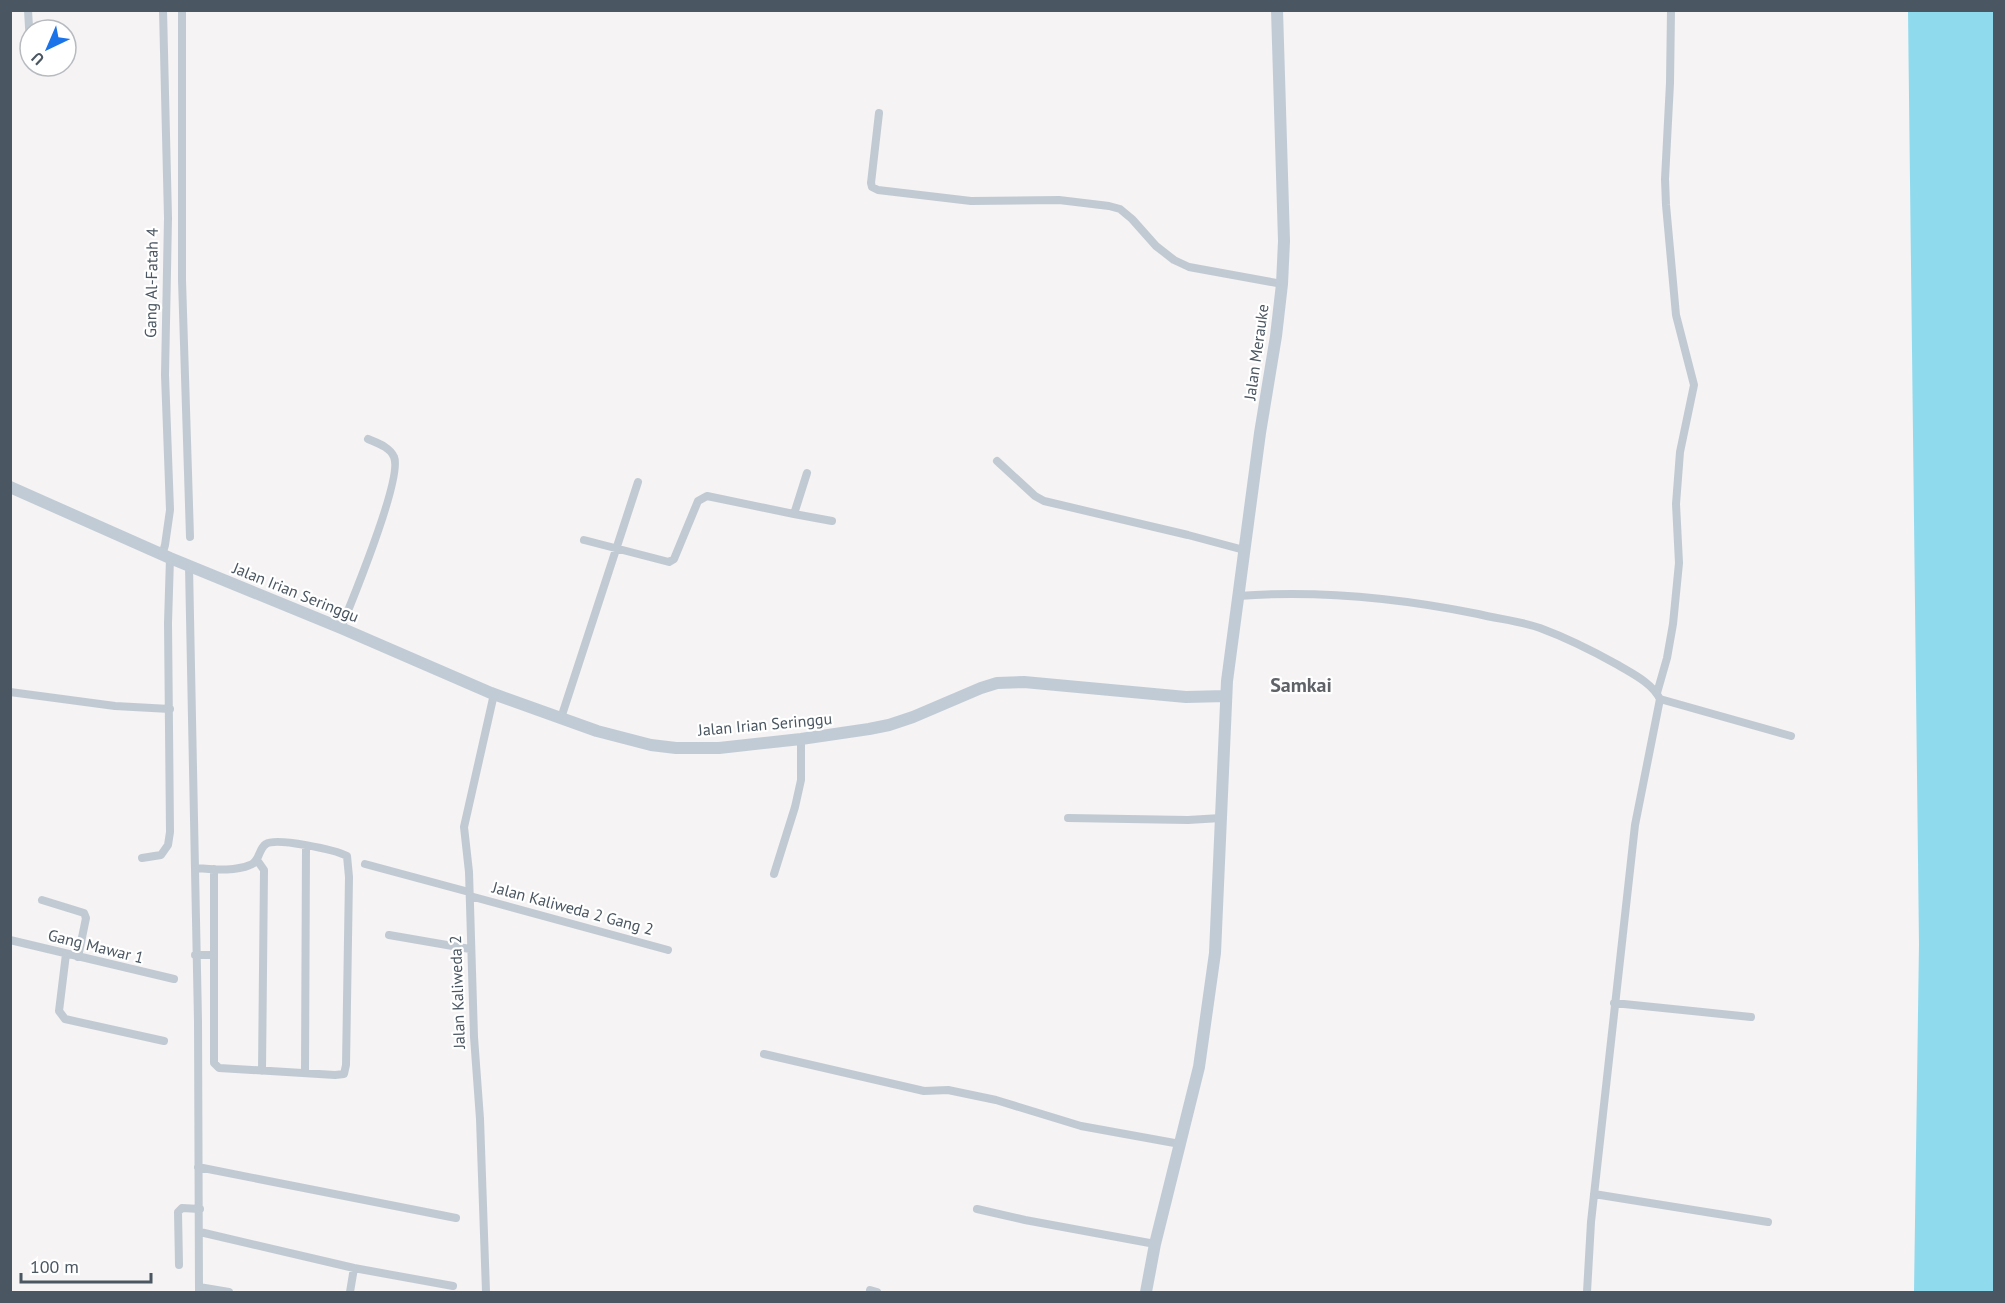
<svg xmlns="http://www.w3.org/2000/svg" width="2005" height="1303" font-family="'PT Sans',sans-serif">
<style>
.water{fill:#90daee}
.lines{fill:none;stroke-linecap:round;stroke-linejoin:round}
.street{stroke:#c1cad2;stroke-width:8}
.secondary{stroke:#c1cbd6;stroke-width:12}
.labels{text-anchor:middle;stroke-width:4.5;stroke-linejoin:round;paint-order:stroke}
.street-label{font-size:16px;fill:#4a5661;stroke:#fff}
.quarter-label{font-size:20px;font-weight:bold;fill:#5f6368;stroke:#fff}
</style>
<rect width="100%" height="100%" fill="#f5f3f3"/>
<path class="water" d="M 1908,11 L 1994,11 L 1994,1292 L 1914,1292 L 1919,944 Z"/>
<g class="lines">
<path class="street" d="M 28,10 L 30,44
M 182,10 L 182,280 L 190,537
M 879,113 L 871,183 L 872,187 L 878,190 L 971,201 L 1059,200 L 1109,206 L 1120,209 L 1132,219 L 1156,246 L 1174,260 L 1189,267 L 1282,284
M 997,461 L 1035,496 L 1044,501 L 1188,535 L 1244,550
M 794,514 L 832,521
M 584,540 L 669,562 L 674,559 L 698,501 L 707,496 L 794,514 L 807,473
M 162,555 L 165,545 L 170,510 L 165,375 L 168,218 L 163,10
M 189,566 L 198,1021 L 199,1292
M 1238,596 C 1318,590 1399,598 1478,614 C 1498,619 1520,621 1540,628 C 1567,638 1593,651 1618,665 C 1633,674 1652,683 1660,699 L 1791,736
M 341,628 C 352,601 403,477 394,457 C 390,447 377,443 368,439
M 10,692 L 115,706 L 170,709
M 1657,693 L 1667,658 L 1673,624 L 1679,563 L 1676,504 L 1680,452 L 1694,385 L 1676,315 L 1666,205 L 1665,179 L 1670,83 L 1671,10
M 561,718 L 638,482
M 1068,818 L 1188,820 L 1221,818
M 142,858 L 161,855 L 168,845 L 170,832 L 168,623 L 170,558
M 257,860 L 264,870 L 262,1071
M 365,864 L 469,892
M 195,868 C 212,869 233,872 250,865 C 260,862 258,849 266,844 C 276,837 336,850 347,856 L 349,877 L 346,1065 L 344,1074 L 335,1075 L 219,1068 L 214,1063 L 214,869
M 774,874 L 795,807 L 801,780 L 801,739
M 470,896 L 668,950
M 42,900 L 84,913 L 86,918 L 78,957
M 389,935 L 470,949
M 10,940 L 174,979
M 66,954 L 59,1011 L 65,1019 L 164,1041
M 195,955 L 214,955
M 1614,1003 L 1751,1017
M 764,1054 L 924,1091 L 948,1090 L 996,1100 L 1081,1126 L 1180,1144
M 305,1073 L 306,847
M 198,1167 L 456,1218
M 1594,1194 L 1768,1222
M 977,1209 L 1025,1220 L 1155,1244
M 200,1232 L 354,1268 L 453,1286
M 179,1265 L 178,1212 L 182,1208 L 200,1209
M 199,1287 L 229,1292
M 870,1290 L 877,1292
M 350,1292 L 354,1268
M 486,1292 L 480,1119 L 474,1037 L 469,872 L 464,827 L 494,694
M 1587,1292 L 1591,1222 L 1635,825 L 1660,699"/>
<path class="secondary" d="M 10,487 L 170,558 L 341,628 L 491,693 L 597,731 L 651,745 L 676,748 L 719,748 L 801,739 L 869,729 L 889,725 L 913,717 L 981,688 L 997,683 L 1024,682 L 1186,697 L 1226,696
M 1146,1292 L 1155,1244 L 1199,1067 L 1215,953 L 1227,681 L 1260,433 L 1276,336 L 1282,284 L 1284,241 L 1277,10"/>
</g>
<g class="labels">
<g class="street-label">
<text transform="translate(151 283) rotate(-89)" y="6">Gang Al-Fatah 4</text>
<text transform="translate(1256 352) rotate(-82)" y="6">Jalan Merauke</text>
<text transform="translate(296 592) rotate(22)" y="6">Jalan Irian Seringgu</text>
<text transform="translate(765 724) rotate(-5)" y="6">Jalan Irian Seringgu</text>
<text transform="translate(573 908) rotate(15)" y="6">Jalan Kaliweda 2 Gang 2</text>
<text transform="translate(96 946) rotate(14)" y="6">Gang Mawar 1</text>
<text transform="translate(457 992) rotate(-92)" y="6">Jalan Kaliweda 2</text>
</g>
<g class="quarter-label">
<text x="1301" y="692">Samkai</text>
</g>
</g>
<rect width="2005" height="1303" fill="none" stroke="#4a5661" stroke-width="24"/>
<g transform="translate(48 48) rotate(224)"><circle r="28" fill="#ffffff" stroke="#b7bbc0" stroke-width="1.5"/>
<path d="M0-4.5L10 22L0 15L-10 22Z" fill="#1a73e8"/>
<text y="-9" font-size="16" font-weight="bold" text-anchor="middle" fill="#4a5661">U</text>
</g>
<path d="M21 1273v9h130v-9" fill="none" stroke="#4a5661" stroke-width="3"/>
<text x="30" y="1273" font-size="18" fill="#4a5661" stroke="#ffffff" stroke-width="4.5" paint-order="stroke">100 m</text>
</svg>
